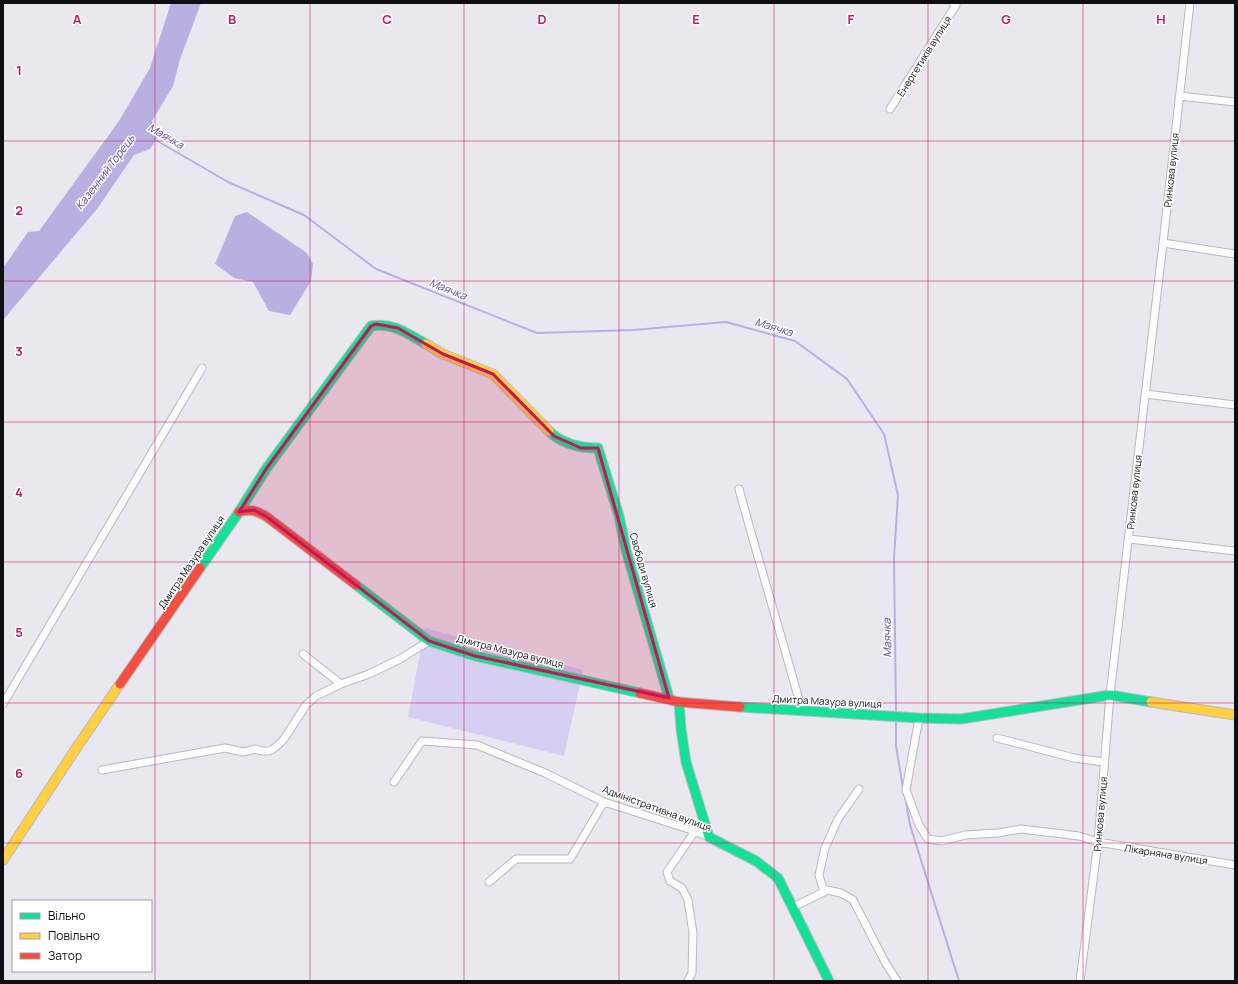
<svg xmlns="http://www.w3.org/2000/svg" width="1238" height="984" font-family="Manrope,sans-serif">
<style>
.green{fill:#d6cef3}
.water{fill:#baafe1}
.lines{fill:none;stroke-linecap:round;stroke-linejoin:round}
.stream{stroke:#baafe1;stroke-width:2}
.street-casing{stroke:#b9b8be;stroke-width:9}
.fast-casing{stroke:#b9b8be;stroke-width:11}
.slow-casing{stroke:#b9b8be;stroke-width:11}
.jam-casing{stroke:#b9b8be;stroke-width:11}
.street{stroke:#fcfcfd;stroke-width:7}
.fast{stroke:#16e098;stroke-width:9}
.slow{stroke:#ffcf43;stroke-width:9}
.jam{stroke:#f24e42;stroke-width:9}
.marked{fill:#c2185b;fill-opacity:0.2;stroke:#c2185b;stroke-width:3;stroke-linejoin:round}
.grid{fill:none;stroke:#c2185b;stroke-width:1;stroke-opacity:0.55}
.labels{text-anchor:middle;stroke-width:3;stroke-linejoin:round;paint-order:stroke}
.street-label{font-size:10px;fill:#0f0e14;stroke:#fff}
.water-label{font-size:11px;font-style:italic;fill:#5c4596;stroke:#fff}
.grid-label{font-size:13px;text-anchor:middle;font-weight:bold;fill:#c2185b;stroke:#fff;stroke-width:3;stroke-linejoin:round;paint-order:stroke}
</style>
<rect width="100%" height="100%" fill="#e9e8f0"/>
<path class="green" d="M 425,628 L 583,670 L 564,756 L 408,717 Z"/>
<path class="water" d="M 171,3 L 201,3 L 180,59 L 173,86 L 152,121 L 157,138 L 150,149 L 134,155 L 97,209 L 3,320 L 3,268 L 28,232 L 39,231 L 119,121 L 150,68 Z
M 247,212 L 307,253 L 313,264 L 311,281 L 290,315 L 269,311 L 253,282 L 234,278 L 215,264 L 235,216 Z"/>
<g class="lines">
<path class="stream" d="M 154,139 L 228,182 L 304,215 L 376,269 L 537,333 L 633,330 L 726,322 L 795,341 L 847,379 L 884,434 L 898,495 L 894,558 L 896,712
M 896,721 L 896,746 L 903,788
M 905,796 L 910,825 L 959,981"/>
<g class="street-casing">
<path id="street" d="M 1179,96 L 1235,102
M 890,109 L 956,5 L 953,3
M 1163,243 L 1235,254
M 1145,394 L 1235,405
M 739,489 C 759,563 782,637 802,711
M 1129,539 L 1235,551
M 303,654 L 341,684 L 369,674 L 400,659 L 429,641
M 3,704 L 202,368
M 919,718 L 906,790 L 919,825 L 928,839 L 942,841 L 965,835 L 998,833 L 1021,829 L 1079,836 L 1098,842 L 1235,865
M 997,738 L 1074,758 L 1104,762
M 102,770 L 225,748 L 243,752 L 256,749 C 268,755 275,749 284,739 L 306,705 L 316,696 L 341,684
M 394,782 L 422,741 L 477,745 L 545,773 L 604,802 L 695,831 L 709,837
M 489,882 L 516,859 L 570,859 L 604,802
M 824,892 L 827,890 L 841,893 L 853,900 L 885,962 L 897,981
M 793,907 L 824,892 L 819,875 L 825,848 L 838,819 L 859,789
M 688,981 L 692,973 L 693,933 L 688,900 L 682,888 L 670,881 L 667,872 L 695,831
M 1080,981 L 1098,842 L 1110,695 L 1163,243 L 1190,3"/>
</g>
<g class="fast-casing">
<path id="fast" d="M 549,431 C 562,444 580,448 598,448 L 619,516 L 626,550 L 669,698
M 200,568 L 239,512 L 266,469 L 371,326 C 393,322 408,334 426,344
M 356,585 L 429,641 L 475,656 L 640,693
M 679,702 L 681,729 L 686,762 L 709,837 L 756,861 L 778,878 L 829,981
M 740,707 L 919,718 L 961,719 L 1110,695 L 1151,702"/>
</g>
<g class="slow-casing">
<path id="slow" d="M 426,344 L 443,354 L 493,374 L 549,431
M 1151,702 L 1235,715
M 3,860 L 75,750 L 120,684"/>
</g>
<g class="jam-casing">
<path id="jam" d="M 239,512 C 250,508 257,511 267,517 L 356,585
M 120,684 L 200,568
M 640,693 L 679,702 L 740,707"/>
</g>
<use href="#street" class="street"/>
<use href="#fast" class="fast"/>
<use href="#slow" class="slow"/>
<use href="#jam" class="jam"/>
</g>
<path class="marked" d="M 376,324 L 398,328 L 443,354 L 493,374 L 554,436 L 581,448 L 598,448 L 669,698 L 475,656 L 429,641 L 267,517 L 254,510 L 239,512 L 266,469 L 371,326 Z"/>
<path class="grid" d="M 155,3 L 155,981M 310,3 L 310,981M 464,3 L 464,981M 619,3 L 619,981M 774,3 L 774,981M 928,3 L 928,981M 1083,3 L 1083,981M 3,141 L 1235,141M 3,281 L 1235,281M 3,422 L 1235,422M 3,562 L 1235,562M 3,703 L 1235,703M 3,843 L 1235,843"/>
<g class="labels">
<g class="street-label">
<text transform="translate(924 56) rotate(-58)" y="4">Енергетиків вулиця</text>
<text transform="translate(1171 170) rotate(-84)" y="4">Ринкова вулиця</text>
<text transform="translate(1134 492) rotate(-84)" y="4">Ринкова вулиця</text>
<text transform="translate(191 562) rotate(-56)" y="4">Дмитра Мазура вулиця</text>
<text transform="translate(644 570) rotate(74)" y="4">Свободи вулиця</text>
<text transform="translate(510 651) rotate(14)" y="4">Дмитра Мазура вулиця</text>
<text transform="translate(827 701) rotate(3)" y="4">Дмитра Мазура вулиця</text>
<text transform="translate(657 808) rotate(20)" y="4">Адміністративна вулиця</text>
<text transform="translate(1100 814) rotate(-85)" y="4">Ринкова вулиця</text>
<text transform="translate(1166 854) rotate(9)" y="4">Лікарняна вулиця</text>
</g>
<g class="water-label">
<text transform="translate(166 136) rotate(30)" y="4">Маячка</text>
<text transform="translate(105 172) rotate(-53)" y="4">Казенний Торець</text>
<text transform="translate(448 289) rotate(22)" y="4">Маячка</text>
<text transform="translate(774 327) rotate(17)" y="4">Маячка</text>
<text transform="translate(887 638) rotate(-91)" y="4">Маячка</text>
</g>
</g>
<g class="grid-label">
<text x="77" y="24">A</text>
<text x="232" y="24">B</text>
<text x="387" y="24">C</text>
<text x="542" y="24">D</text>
<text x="696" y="24">E</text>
<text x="851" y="24">F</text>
<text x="1006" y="24">G</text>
<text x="1161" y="24">H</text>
<text x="19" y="75">1</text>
<text x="19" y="215">2</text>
<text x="19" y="356">3</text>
<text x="19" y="497">4</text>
<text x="19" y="637">5</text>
<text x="19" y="778">6</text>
</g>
<rect width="1238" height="984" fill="none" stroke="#0f0e14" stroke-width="8"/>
<rect x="12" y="900" width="140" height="72" fill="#ffffff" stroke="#9f9fa1"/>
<rect x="20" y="913" width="20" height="6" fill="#16e098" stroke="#9f9fa1"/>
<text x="48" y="920" font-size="12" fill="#0f0e14">Вільно</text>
<rect x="20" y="933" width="20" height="6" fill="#ffcf43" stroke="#9f9fa1"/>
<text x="48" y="940" font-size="12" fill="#0f0e14">Повільно</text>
<rect x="20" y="953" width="20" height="6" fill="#f24e42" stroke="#9f9fa1"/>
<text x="48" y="960" font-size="12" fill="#0f0e14">Затор</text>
</svg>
